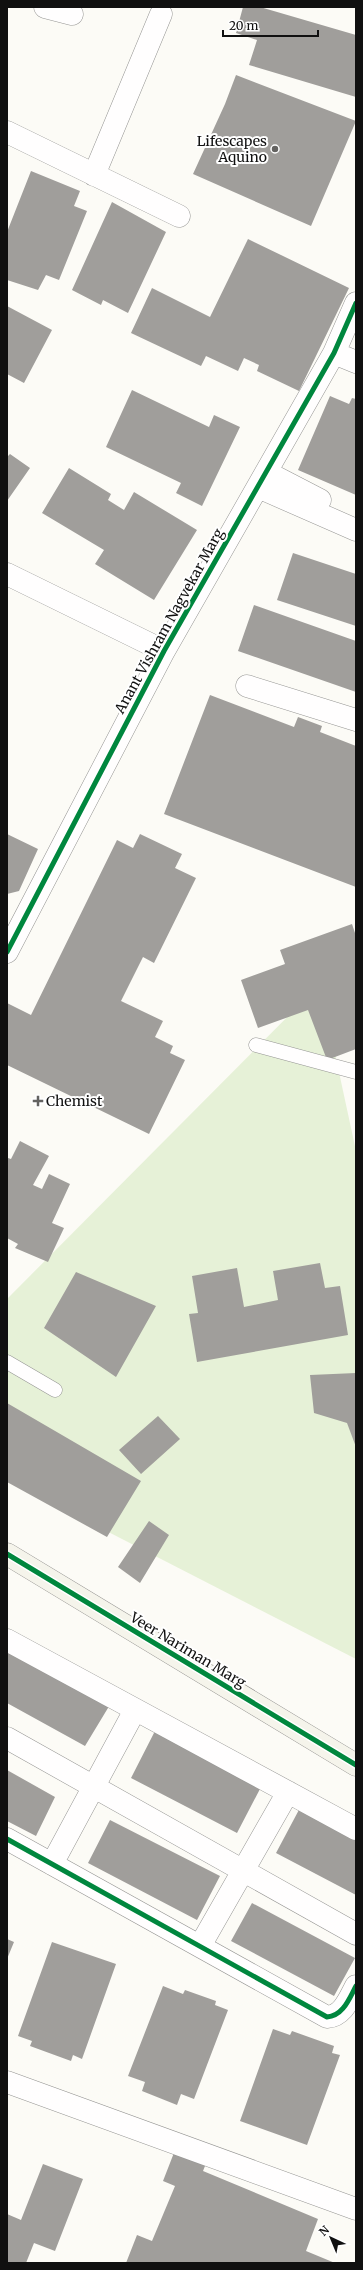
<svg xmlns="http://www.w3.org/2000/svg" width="363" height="2270" font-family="Merriweather,serif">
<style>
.green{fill:#e6f1d7}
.building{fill:#a09e9b}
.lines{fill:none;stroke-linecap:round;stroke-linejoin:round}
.lane-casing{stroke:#969694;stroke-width:15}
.street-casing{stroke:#969694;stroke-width:23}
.secondary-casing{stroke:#8d8c8a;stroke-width:23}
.lane{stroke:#fffefe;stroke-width:14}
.street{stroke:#fffefe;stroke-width:22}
.secondary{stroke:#f5f4eb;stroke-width:22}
.cycleway-casing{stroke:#fff;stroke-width:8}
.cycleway{stroke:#00873e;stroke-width:5}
.poi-dot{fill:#636260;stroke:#fff;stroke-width:1.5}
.labels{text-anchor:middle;stroke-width:4;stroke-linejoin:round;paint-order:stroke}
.poi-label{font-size:14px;fill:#101010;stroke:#fff;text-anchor:end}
.street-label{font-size:14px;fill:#101010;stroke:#fff}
</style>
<rect width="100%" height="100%" fill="#fcfbf6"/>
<path class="green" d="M 320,984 L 356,1151 L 356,1659 L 7,1480 L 7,1299 Z"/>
<path class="building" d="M 243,7 L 260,7 L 356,35 L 356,97 L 249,65 L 257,40 L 236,33 Z
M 236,75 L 356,121 L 311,226 L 193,174 L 225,104 Z
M 31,171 L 80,191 L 74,206 L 87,211 L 59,280 L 46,275 L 38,290 L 7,280 L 7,232 Z
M 112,202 L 166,232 L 128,313 L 103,300 L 101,305 L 72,290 Z
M 248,239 L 349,288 L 299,391 L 257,371 L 259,365 L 244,358 L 238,371 L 206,356 L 201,366 L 131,333 L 152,288 L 210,317 Z
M 7,306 L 52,330 L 24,383 L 7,374 Z
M 132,390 L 209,427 L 214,415 L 240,427 L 202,506 L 176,493 L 181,483 L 106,447 Z
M 330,396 L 349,404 L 352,398 L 356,399 L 356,495 L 298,470 Z
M 10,454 L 30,468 L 7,501 L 7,457 Z
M 69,468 L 111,494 L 108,500 L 124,510 L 134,492 L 197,530 L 154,600 L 95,564 L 104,550 L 42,513 Z
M 293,553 L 356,574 L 356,626 L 277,600 Z
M 254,605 L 356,641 L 356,692 L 238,651 Z
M 210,695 L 294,727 L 298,717 L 322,726 L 320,732 L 356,746 L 356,887 L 164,814 Z
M 7,834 L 38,849 L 19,891 L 7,894 Z
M 140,834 L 182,854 L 175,868 L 196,878 L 154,963 L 143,957 L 121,1001 L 163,1021 L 155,1037 L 173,1046 L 170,1053 L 185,1060 L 149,1134 L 7,1065 L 7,1003 L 31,1015 L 117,840 L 133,848 Z
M 352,924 L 356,936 L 356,1049 L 327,1060 L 308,1010 L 258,1028 L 241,980 L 285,964 L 280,950 Z
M 20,1141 L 49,1156 L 33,1185 L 42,1189 L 49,1174 L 70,1184 L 52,1223 L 64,1228 L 48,1262 L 15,1248 L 18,1244 L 7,1238 L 7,1159 L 8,1158 L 11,1159 Z
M 320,1263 L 325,1288 L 340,1286 L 348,1335 L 197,1362 L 189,1314 L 198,1313 L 192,1276 L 237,1268 L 244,1307 L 278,1300 L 273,1271 Z
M 76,1272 L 156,1306 L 116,1377 L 44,1328 Z
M 356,1373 L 356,1447 L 347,1423 L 314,1413 L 310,1375 Z
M 7,1403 L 141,1481 L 107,1537 L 7,1482 Z
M 158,1416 L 180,1439 L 141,1474 L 119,1450 Z
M 149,1521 L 169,1535 L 140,1583 L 118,1567 Z
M 7,1649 L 111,1703 L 85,1746 L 7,1703 Z
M 155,1731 L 261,1787 L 237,1833 L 131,1778 Z
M 7,1770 L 55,1797 L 36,1836 L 7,1821 Z
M 301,1806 L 356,1835 L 356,1895 L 276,1853 Z
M 110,1820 L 220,1876 L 197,1920 L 88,1863 Z
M 252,1903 L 355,1958 L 334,1996 L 231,1941 Z
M 7,1939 L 14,1942 L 7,1959 Z
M 52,1942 L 116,1964 L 82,2059 L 73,2055 L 71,2061 L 30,2046 L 32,2041 L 18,2036 Z
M 163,1986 L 183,1994 L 185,1990 L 216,2001 L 215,2005 L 228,2010 L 194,2099 L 181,2094 L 177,2105 L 142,2091 L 145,2082 L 128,2076 Z
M 273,2029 L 290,2035 L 292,2031 L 334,2046 L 332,2053 L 340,2055 L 307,2145 L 240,2121 Z
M 177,2145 L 207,2161 L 203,2171 L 318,2219 L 306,2251 L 335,2263 L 126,2263 L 137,2235 L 152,2241 L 175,2186 L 163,2181 Z
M 43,2164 L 83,2179 L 55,2251 L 34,2243 L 26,2263 L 7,2263 L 7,2214 L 21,2220 Z"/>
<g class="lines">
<g class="lane-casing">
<path id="lane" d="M 256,1045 L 356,1072
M 7,1362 L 55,1390"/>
</g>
<g class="street-casing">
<path id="street" d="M 45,7 L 72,14
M 7,132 L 179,216
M 94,175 L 161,14
M 334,353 L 356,362
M 266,472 L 320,500
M 258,487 L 356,530
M 7,574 L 164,651
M 247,686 L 356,720
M 7,952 L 164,651 L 334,353 L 356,303
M 7,1640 L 356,1829
M 7,1738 L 356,1934
M 7,1839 L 327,2017 C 343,2016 349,1999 356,1986
M 52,1864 L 135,1710
M 200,1946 L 288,1792
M 7,2082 L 356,2209"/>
</g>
<g class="secondary-casing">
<path id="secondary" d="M 7,1554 L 356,1765"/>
</g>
<use href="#lane" class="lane"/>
<use href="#street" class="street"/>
<use href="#secondary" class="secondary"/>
<g class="cycleway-casing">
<path id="cycleway" d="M 7,952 L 164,651 L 334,353 L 356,303
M 7,1554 L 356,1765
M 7,1839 L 327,2017 C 343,2016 349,1999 356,1986"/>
</g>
<use href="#cycleway" class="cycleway"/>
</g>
<g class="poi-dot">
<circle cx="275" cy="149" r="4"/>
<path d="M36 1095h4v4h4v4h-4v4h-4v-4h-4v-4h4z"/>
</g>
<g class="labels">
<g class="poi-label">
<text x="267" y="146">Lifescapes<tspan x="267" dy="16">Aquino</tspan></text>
<text x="46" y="1106" text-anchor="start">Chemist</text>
</g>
<g class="street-label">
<text transform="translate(169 621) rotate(-61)" y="5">Anant Vishram Nagvekar Marg</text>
<text transform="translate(188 1650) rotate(31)" y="5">Veer Nariman Marg</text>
</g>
</g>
<rect width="363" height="2270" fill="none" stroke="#101010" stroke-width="16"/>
<g transform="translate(331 2238) rotate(316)" stroke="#ffffff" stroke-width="3" paint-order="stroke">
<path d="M0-3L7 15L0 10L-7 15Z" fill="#101010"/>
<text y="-6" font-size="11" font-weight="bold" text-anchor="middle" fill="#101010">N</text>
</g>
<path d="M223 30v6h95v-6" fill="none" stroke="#101010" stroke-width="2"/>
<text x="229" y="30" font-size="12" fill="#101010" stroke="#ffffff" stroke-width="3" paint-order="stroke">20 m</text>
</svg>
